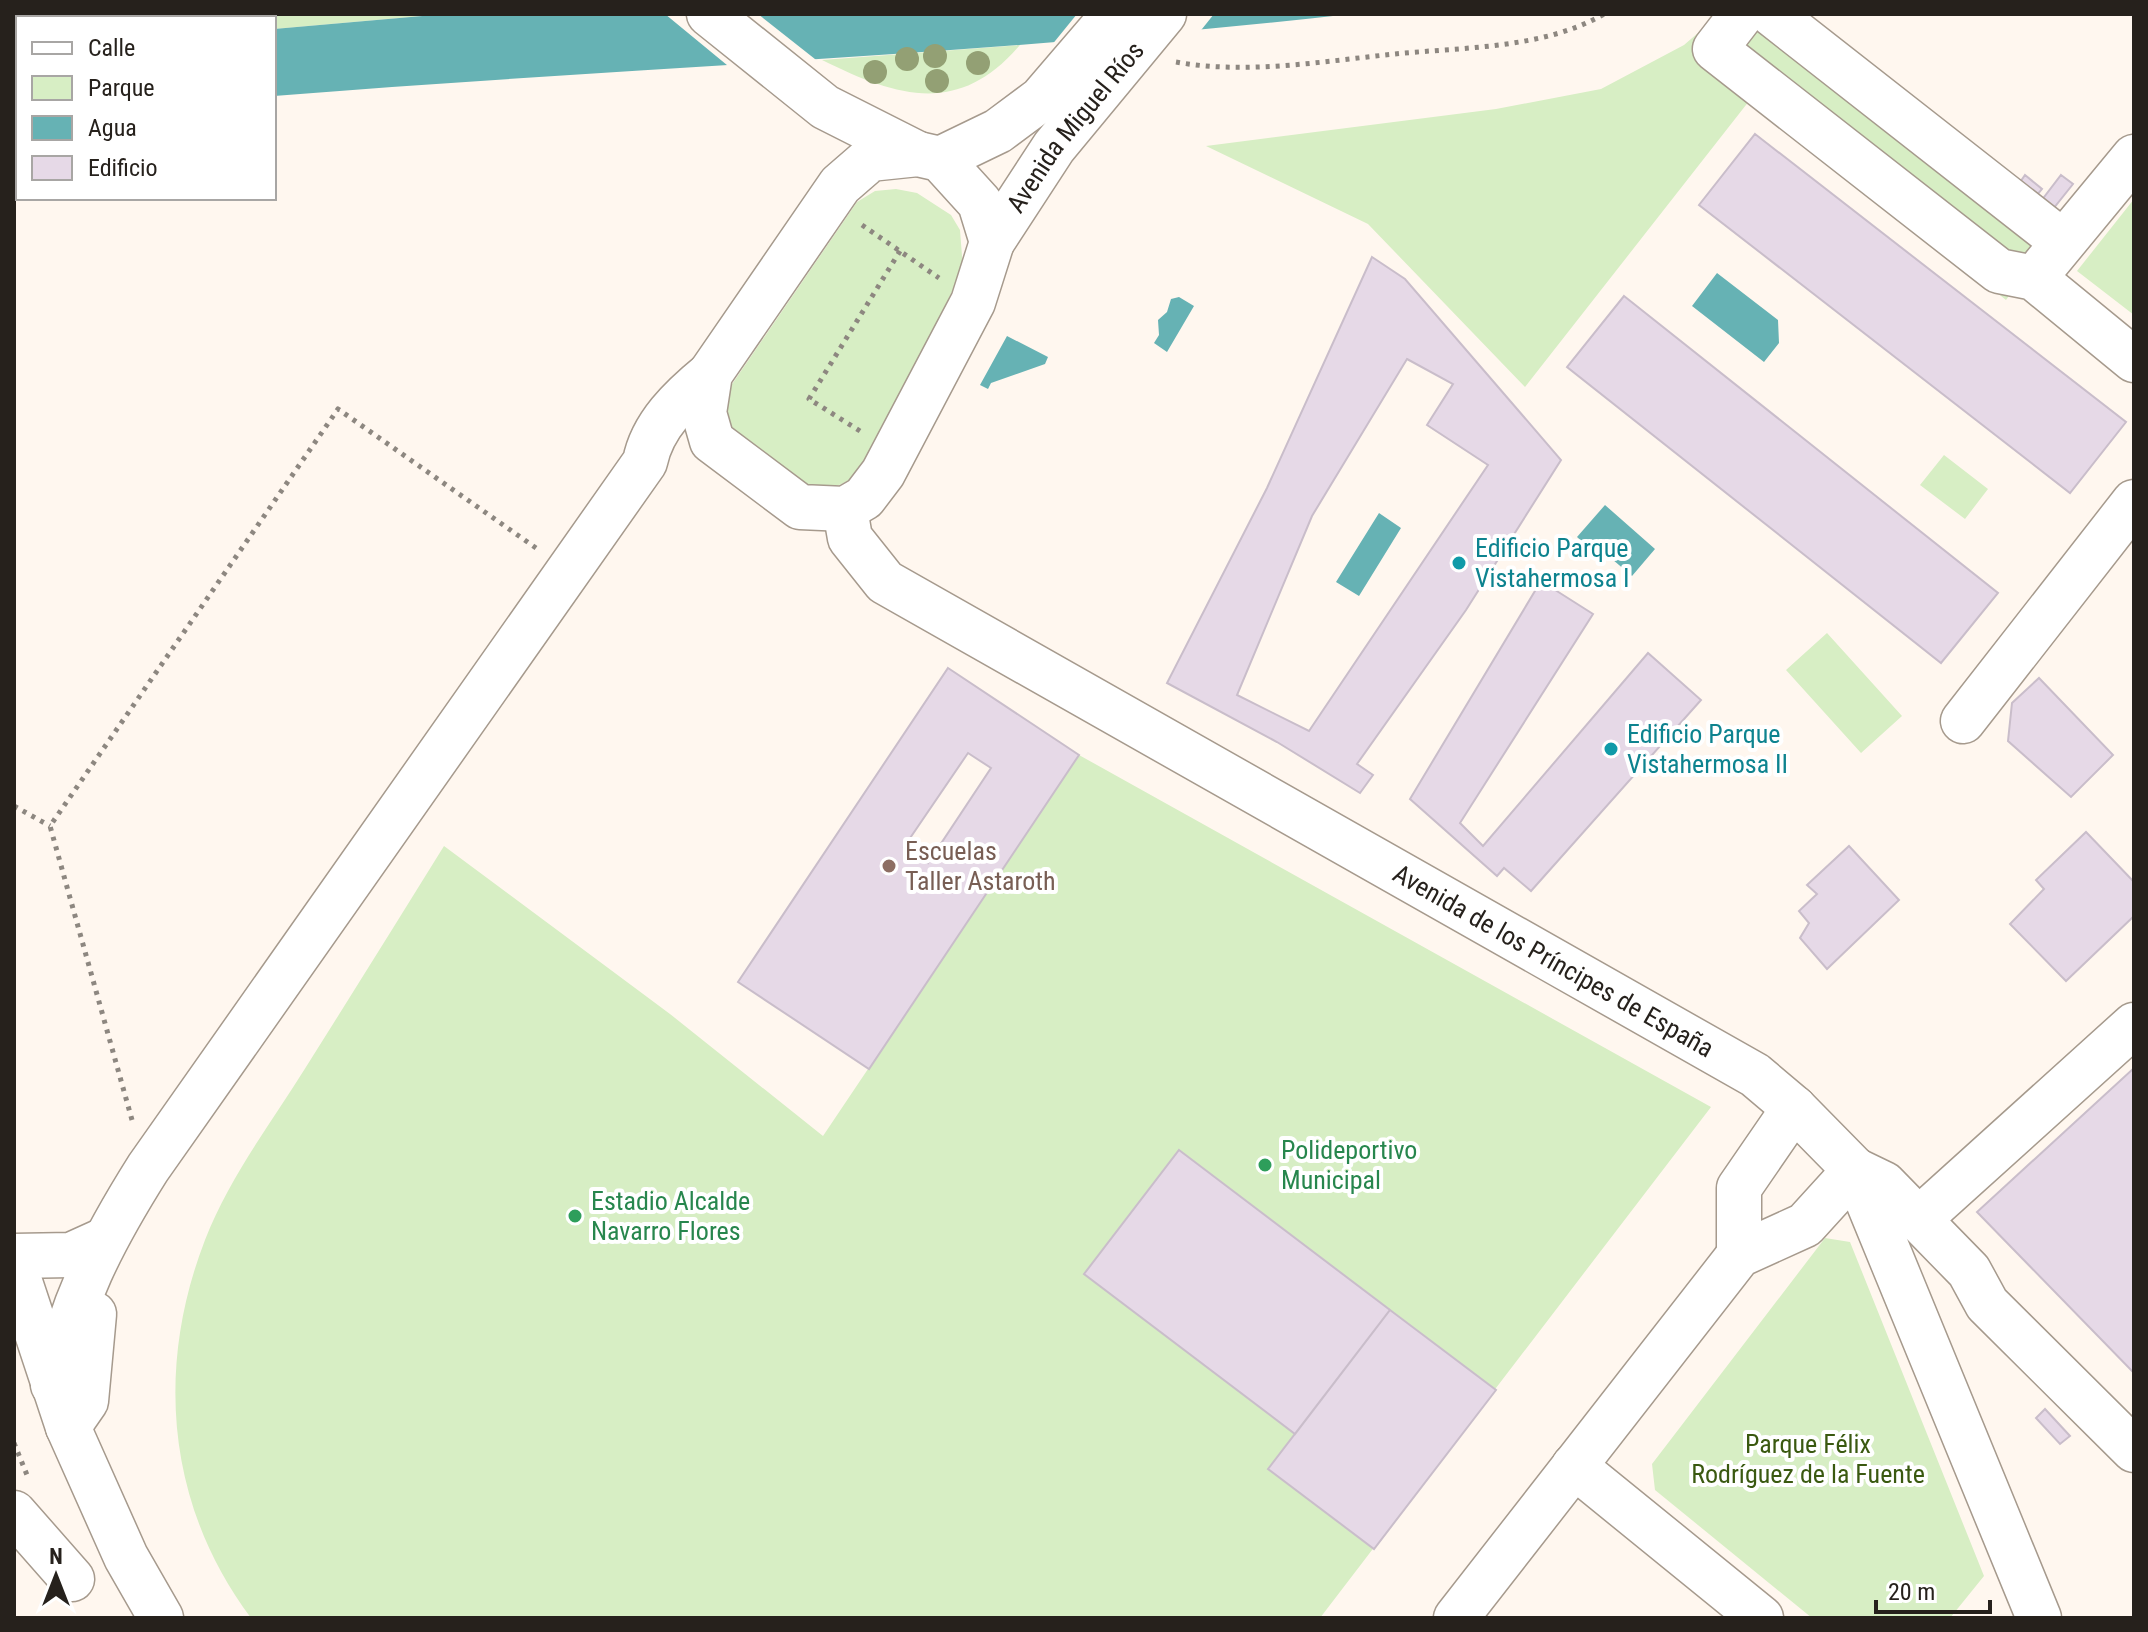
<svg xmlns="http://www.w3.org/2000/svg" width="2148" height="1632" font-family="'Roboto Condensed',sans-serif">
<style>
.green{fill:#d7eec4}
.water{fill:#66b2b4}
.pier{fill:#fff7ef}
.building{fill:#e6d9e7;stroke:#c9bdca;stroke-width:2;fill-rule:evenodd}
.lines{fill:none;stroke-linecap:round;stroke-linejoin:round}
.minor-casing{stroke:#a69a8d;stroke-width:47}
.path{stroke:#8d8780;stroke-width:5;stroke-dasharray:4 6;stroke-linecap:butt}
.minor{stroke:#fff;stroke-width:44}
.tree{fill:#93a074}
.culture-dot{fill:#0f9aa8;stroke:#fff;stroke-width:3}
.education-dot{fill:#8d6e63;stroke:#fff;stroke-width:3}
.leisure-dot{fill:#2e9e5b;stroke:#fff;stroke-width:3}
.labels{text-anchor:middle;stroke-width:8;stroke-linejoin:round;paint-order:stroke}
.street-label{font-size:26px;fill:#26211c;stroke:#fff}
.culture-label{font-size:26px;fill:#0d838f;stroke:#fff;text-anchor:start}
.education-label{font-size:26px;fill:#785e54;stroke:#fff;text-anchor:start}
.leisure-label{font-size:26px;fill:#27864d;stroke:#fff;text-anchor:start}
.park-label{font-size:26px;fill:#3a5910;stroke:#fff}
</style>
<rect width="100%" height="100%" fill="#fff7ef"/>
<path class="green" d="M 14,14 L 445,14 L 274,29 L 274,18 L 18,18 L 18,48 L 14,48 Z
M 1720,14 L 1794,14 L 2059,226 L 2006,300 L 1753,96 L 1525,387 L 1368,224 L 1206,146 L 1496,109 L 1601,89 L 1684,45 Z
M 1020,45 C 959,117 897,97 822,60 Z
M 896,189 L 917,193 L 951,215 L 960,230 L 963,269 L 869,462 C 829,507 800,486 761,457 C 752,451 736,443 731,434 C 723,421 726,404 728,390 L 857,202 L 875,191 Z
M 2134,199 L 2134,315 L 2077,271 Z
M 1944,455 L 1988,489 L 1965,519 L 1920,485 Z
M 1827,633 L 1902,716 L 1861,753 L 1786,670 Z
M 1079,755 L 1711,1107 L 1320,1618 L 251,1618 C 167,1506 155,1369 205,1240 C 229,1178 271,1123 306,1067 C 352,994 398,920 444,846 L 670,1014 L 823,1136 Z
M 1825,1238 L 1850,1242 L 1984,1576 L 1950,1618 L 1812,1618 L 1655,1490 L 1652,1464 Z"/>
<path class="water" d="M 445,14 L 1351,14 C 993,55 633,67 274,96 L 274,29 Z
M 14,48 L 18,48 L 18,117 L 14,117 Z
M 1717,273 L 1778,320 L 1779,343 L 1764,362 L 1692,306 Z
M 1179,297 L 1194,306 L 1167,352 L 1154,343 L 1159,335 L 1158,320 L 1167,312 L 1171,299 Z
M 1007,336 L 1048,357 L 1045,364 L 991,383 L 988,389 L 980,385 Z
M 1605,505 L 1655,549 L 1632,576 L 1593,543 L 1588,547 L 1577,537 Z
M 1379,513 L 1401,528 L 1359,596 L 1336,582 Z"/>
<path class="pier" d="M 665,14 L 758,14 L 820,63 L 733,70 Z
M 1077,14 L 1214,14 L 1198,34 L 1051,46 Z"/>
<path class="building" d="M 1755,134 L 2126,422 L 2070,493 L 1699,205 Z
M 2025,175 L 2042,189 L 2032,201 L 2016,188 Z
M 2061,175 L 2073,184 L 2049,214 L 2038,205 Z
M 1372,257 L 1405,279 L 1561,460 L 1466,610 L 1357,764 L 1373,775 L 1360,793 L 1277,742 L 1167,683 L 1267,488 ZM 1407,359 L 1453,384 L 1427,425 L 1488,465 L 1309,731 L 1237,695 L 1312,516 Z
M 1624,296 L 1998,593 L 1941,663 L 1567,367 Z
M 1541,581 L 1593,614 L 1460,823 L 1483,846 L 1648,653 L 1701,700 L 1531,891 L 1504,868 L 1497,876 L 1410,799 Z
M 948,668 L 1079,755 L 869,1069 L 738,982 ZM 968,753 L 991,768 L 928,863 L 904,847 Z
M 2039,678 L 2113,755 L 2071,797 L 2008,741 L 2012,703 Z
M 2086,832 L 2134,882 L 2134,916 L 2066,981 L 2010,924 L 2044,889 L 2036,880 Z
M 1849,846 L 1899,900 L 1827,969 L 1800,938 L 1809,923 L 1799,911 L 1817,894 L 1807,885 Z
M 2134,1068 L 2134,1373 L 1977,1212 Z
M 1179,1150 L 1390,1310 L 1295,1434 L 1084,1274 Z
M 1390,1310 L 1496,1390 L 1374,1549 L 1268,1469 Z
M 2045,1409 L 2070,1436 L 2060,1444 L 2036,1418 Z"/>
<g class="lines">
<g class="minor-casing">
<g id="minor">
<path d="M 709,14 L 825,107 L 918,154"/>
<path d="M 1742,14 L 1715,49 L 1999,271 L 2034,278 L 2134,360"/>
<path d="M 1772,14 L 2063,242"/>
<path d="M 918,154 L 940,159 L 980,203 L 992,242 L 973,302 L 883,473 L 864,498 L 845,509 L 800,507 L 712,441 L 704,413 L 710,374 L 840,185 L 870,159 Z"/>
<path d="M 940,159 L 998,131 L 1041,99 L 1114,14"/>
<path id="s1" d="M 992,242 L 1054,147 L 1164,14"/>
<path d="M 2044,266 L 2134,157"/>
<path id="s2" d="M 845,509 L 850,538 L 885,582 L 1755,1075 L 1794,1108 L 1855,1170 L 2039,1618"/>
<path d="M 1963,721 L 2134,502"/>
<path d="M 1855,1170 L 1884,1184 L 1969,1271 L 1987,1304 L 2134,1450"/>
<path d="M 1918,1220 L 2134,1025"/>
<path d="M 1739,1255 L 1739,1188 L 1794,1108"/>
<path d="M 14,1256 L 71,1255 L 102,1241"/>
<path d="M 14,1264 L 68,1427 L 126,1557 L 161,1618"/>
<path d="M 53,1385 C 72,1300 102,1241 148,1168 L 645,462 C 652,425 682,397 710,374"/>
<path d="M 68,1427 L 86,1401 L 94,1314"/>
<path d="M 1574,1466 L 1761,1618"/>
<path d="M 14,1513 L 72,1579"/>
<path d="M 1456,1618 L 1739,1255 L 1805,1225 L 1855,1170"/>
</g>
</g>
<path class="path" d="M 1176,62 C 1247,75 1324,61 1395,54 C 1463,47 1544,49 1604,14
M 862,225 L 939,278
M 860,431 L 809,399 L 900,251
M 14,806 L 50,826
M 132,1120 L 50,826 L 338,409 L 536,548
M 14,1443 L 27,1475"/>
<use href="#minor" class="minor"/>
</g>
<g class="tree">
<circle cx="935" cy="56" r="12"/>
<circle cx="907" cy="59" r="12"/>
<circle cx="978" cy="63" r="12"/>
<circle cx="875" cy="72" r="12"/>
<circle cx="937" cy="81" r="12"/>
</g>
<g class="culture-dot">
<circle cx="1459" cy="563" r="8"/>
<circle cx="1611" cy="749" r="8"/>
</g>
<circle class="education-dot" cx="889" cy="866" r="8"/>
<g class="leisure-dot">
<circle cx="1265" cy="1165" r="8"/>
<circle cx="575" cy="1216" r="8"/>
</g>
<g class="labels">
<g class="street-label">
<text dy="9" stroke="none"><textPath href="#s1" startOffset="142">Avenida Miguel Ríos</textPath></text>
<text dy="9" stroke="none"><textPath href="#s2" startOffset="854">Avenida de los Príncipes de España</textPath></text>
</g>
<g class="culture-label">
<text x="1475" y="557">Edificio Parque<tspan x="1475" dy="30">Vistahermosa I</tspan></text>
<text x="1627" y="743">Edificio Parque<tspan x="1627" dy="30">Vistahermosa II</tspan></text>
</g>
<g class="education-label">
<text x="905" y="860">Escuelas<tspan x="905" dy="30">Taller Astaroth</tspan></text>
</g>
<g class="leisure-label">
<text x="1281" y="1159">Polideportivo<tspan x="1281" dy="30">Municipal</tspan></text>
<text x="591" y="1210">Estadio Alcalde<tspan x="591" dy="30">Navarro Flores</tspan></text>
</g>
<g class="park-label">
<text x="1808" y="1453">Parque Félix<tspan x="1808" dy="30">Rodríguez de la Fuente</tspan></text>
</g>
</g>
<rect width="2148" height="1632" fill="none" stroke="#26211c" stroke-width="32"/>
<rect x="16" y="16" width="260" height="184" fill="#ffffff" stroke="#a8a6a4" stroke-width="2"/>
<rect x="32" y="42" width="40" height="12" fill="#ffffff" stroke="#a8a6a4" stroke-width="2"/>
<text x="88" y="56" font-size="24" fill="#26211c">Calle</text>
<rect x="32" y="76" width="40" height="24" fill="#d7eec4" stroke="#a8a6a4" stroke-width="2"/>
<text x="88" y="96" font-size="24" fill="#26211c">Parque</text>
<rect x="32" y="116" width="40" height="24" fill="#66b2b4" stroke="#a8a6a4" stroke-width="2"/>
<text x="88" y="136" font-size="24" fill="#26211c">Agua</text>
<rect x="32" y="156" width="40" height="24" fill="#e6d9e7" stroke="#a8a6a4" stroke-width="2"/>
<text x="88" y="176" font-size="24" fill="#26211c">Edificio</text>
<g transform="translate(56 1576)" stroke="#ffffff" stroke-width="6" paint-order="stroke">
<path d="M0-6L14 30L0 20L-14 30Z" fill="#26211c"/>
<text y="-12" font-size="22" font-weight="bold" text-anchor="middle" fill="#26211c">N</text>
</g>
<path d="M1876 1600v12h114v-12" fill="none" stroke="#26211c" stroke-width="4"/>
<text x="1888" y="1600" font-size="24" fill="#26211c" stroke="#ffffff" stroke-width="6" paint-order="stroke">20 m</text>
</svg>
